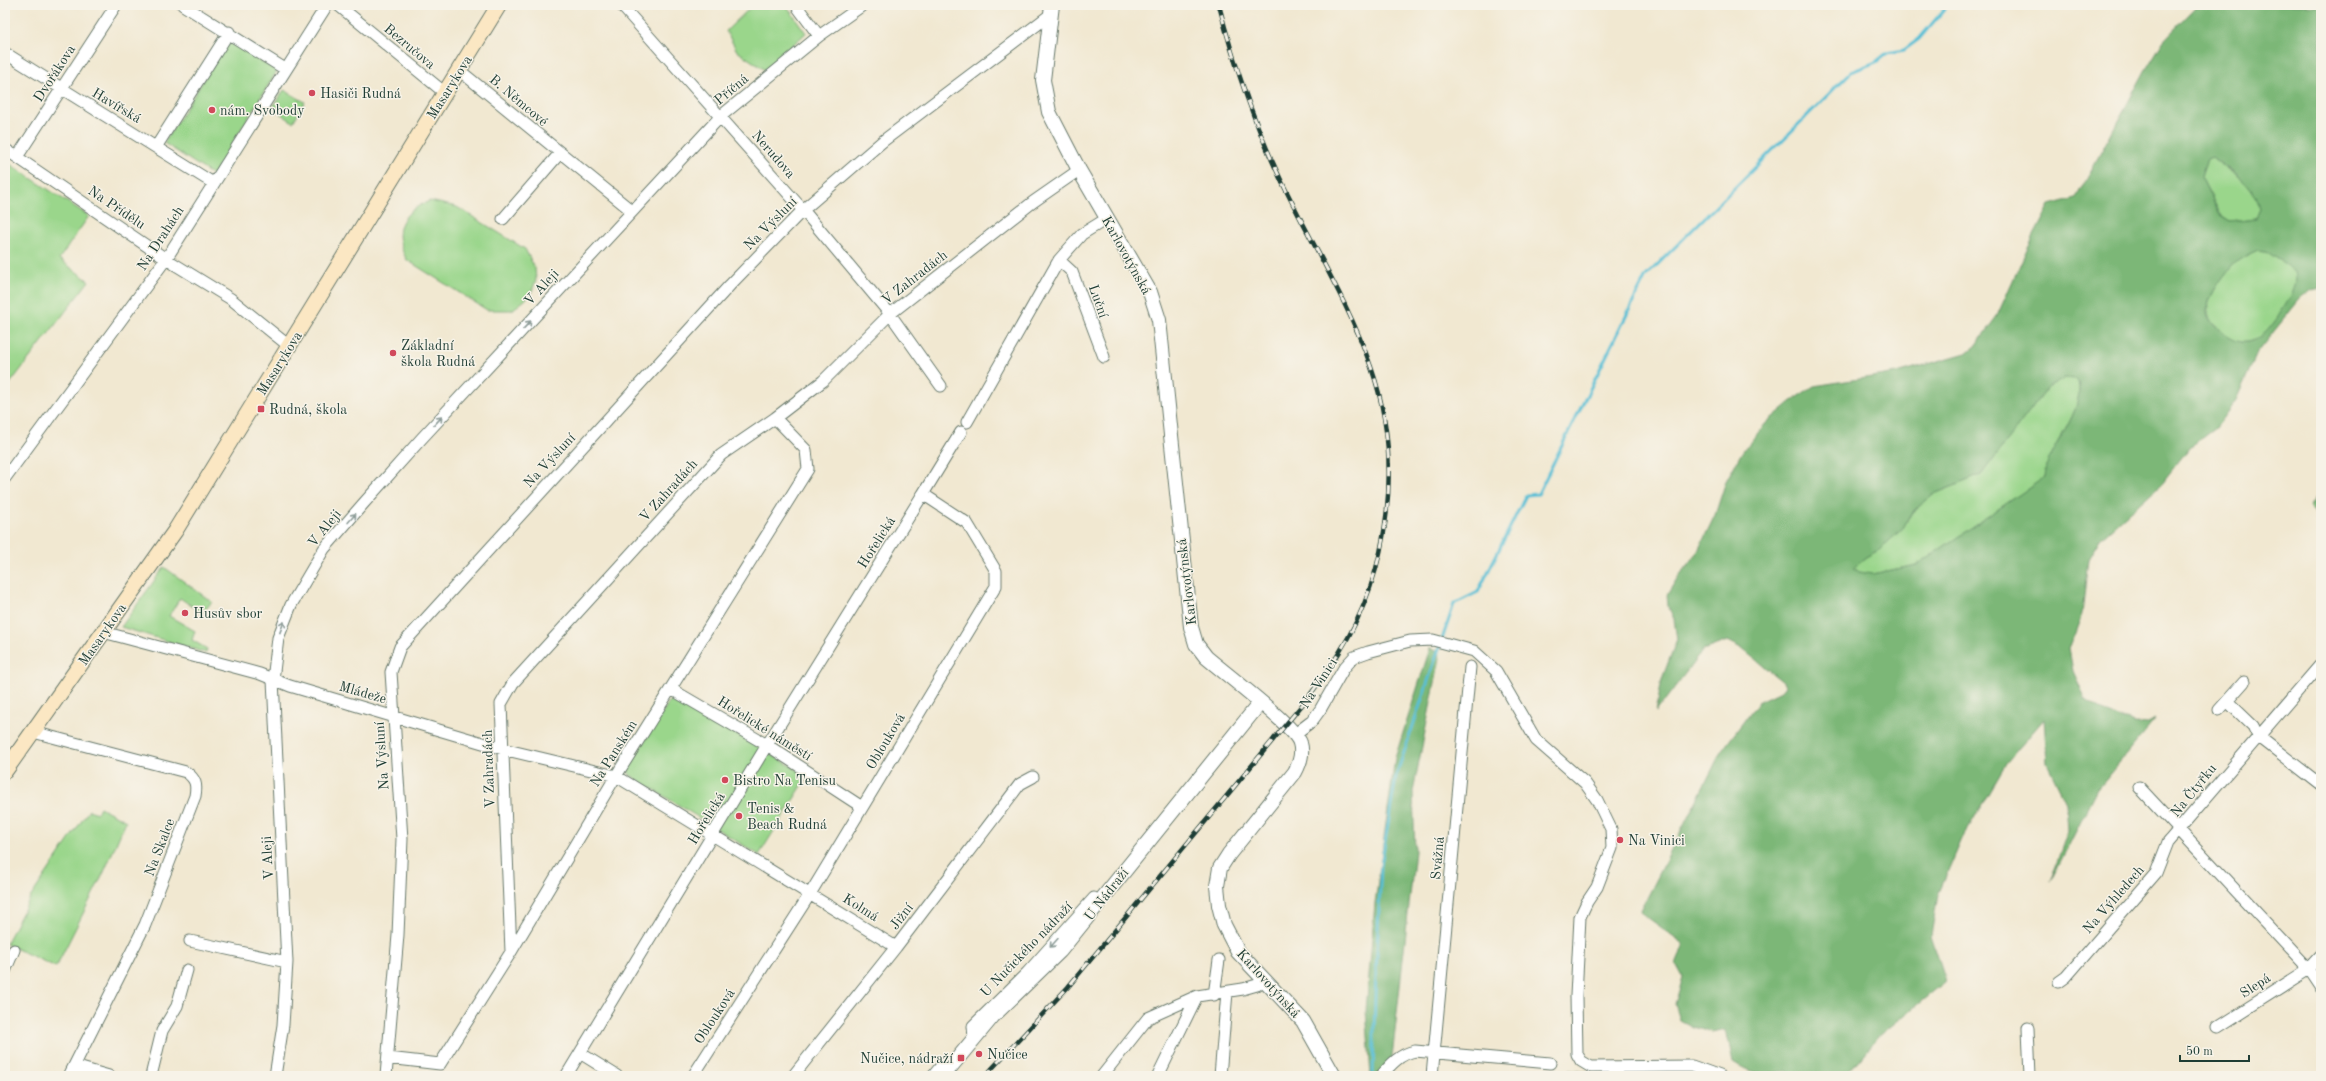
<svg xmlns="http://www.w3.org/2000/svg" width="2326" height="1081" font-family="'Old Standard TT',serif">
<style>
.green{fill:#9ad68b;stroke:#5c8a60}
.forest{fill:#7bb777;stroke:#4d7a56;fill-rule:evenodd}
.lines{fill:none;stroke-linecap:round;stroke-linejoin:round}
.stream{stroke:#58bfd5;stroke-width:3}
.minor-casing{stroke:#68796b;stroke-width:13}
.tertiary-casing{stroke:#68796b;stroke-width:16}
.secondary-casing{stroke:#68796b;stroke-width:17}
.minor{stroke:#fff;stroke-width:11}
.tertiary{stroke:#fff;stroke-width:14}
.secondary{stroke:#fbe7c3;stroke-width:15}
.rail-casing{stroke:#1f3d34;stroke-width:4.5}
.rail{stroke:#f7f3e8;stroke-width:3;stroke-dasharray:9;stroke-linecap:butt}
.oneway{stroke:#8f9e9a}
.poi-dot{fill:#d1495b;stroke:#f7f3e8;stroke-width:1.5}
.labels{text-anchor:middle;stroke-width:3;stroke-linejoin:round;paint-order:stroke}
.street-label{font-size:14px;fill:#1f3d34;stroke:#f7f3e8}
.poi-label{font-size:14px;fill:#1f3d34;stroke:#f7f3e8;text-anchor:start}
</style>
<rect width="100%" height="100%" fill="#f7f3e8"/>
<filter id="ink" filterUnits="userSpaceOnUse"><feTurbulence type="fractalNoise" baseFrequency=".025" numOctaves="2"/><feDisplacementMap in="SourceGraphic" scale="8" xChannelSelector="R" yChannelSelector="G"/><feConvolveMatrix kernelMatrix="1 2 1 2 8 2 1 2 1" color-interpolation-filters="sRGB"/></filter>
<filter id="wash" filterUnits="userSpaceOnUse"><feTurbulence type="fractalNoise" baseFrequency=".012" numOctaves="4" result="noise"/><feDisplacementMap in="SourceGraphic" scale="16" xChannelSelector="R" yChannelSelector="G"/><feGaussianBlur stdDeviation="0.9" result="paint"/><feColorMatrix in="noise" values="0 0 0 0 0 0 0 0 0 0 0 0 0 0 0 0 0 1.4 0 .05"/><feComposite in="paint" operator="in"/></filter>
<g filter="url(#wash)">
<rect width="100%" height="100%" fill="#f1e8d1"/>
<path class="green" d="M 753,5 L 786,5 L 806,33 L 765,70 L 737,51 L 726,31 Z
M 228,41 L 277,71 L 213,175 L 164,143 Z
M 284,90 L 305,102 L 293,122 L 272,108 Z
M 2212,157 C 2232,176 2252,179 2260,209 L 2256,218 L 2230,221 L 2221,215 L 2201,177 L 2207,159 Z
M 5,161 L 89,216 L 59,259 L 89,281 L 5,390 Z
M 430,201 L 457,207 L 525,249 L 535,268 L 536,280 L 532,291 L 525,300 L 512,310 L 487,310 L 407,260 C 391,232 400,212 430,201 Z
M 2258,250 L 2266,251 L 2296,271 C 2299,287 2289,299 2281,313 C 2266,337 2246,355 2221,331 C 2214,325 2209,321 2208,312 C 2206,297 2228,268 2239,260 C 2244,256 2251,253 2258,250 Z
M 2065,378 L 2077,379 C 2087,402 2058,437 2049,459 C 2047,464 2046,471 2045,477 L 1917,565 L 1872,574 L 1859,572 L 1854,567 L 1863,559 L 1878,551 L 1903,528 L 1912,512 L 1934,494 L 1981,475 L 2046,389 Z
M 164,567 L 212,602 L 202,613 L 180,598 L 169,616 L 195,631 L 192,640 L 207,649 L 206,653 L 121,627 Z
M 673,699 L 677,699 L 808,776 L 759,855 L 630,775 L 627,769 L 669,702 Z
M 100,807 L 126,821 L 104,872 L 56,967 L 6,944 L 30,898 L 89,810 L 97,813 Z"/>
<path class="forest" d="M 2198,5 L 2321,5 L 2321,288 L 2312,290 L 2300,299 L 2258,351 L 2236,400 L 2216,427 L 2190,447 L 2161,484 L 2100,539 L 2088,559 L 2082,614 L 2069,649 L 2073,671 L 2086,700 L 2105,712 L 2135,723 L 2148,724 L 2155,720 L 2098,788 L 2050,882 L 2068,830 L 2066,802 L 2047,763 L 2044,719 L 2006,763 L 1962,839 L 1938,895 L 1931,935 L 1946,981 L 1878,1037 L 1845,1076 L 1793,1076 L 1786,1071 C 1762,1075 1754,1075 1733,1062 L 1726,1029 L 1712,1032 L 1693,1027 L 1680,1020 L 1675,1004 L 1683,977 L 1676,964 L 1684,944 L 1640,912 L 1721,752 L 1758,702 L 1781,691 L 1785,686 L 1783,682 L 1741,648 L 1727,641 L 1703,650 L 1656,712 L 1662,679 L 1677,639 L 1674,619 L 1668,606 L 1667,595 L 1678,577 L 1696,555 L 1715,515 L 1726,481 L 1742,452 L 1767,422 L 1797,397 L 1814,386 L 1897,373 L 1966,353 L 1975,346 L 1997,316 L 2027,249 L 2050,205 L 2076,198 L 2145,71 L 2164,40 ZM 2212,157 C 2232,173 2253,182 2260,209 L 2256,218 L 2230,221 L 2220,215 L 2201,177 L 2207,159 ZM 2258,250 L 2266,251 L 2295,271 C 2299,287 2289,299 2281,312 C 2265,338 2247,355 2220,330 C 2213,325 2207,320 2207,311 C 2207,296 2228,268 2239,260 C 2245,256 2251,253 2258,250 ZM 2065,378 L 2077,379 C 2087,402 2058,438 2049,459 C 2047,464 2046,471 2045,477 L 1917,565 L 1872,574 L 1859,572 L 1854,568 L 1863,559 L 1878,551 L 1903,528 L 1912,512 L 1934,494 L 1981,475 L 2046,389 Z
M 2321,491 L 2321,519 L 2309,507 Z
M 1430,648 L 1438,652 L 1440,658 L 1413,791 L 1415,851 L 1390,1076 L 1371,1076 L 1366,1011 L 1375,903 L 1395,758 Z
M 1570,1069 L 1618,1076 L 1569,1076 Z"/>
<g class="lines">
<path class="stream" d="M 1373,1076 L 1375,996 L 1381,865 L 1390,812 L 1396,776 L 1454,604 L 1478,592 L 1526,495 L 1538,494 L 1646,276 L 1851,72 L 1876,62 L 1887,53 L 1904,50 L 1919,39 L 1948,5"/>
</g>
</g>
<g filter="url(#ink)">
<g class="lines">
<g class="minor-casing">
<path id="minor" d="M 183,5 L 285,69
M 338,5 L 445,93
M 621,5 L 803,210 L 890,314 L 941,386
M 796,5 L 819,36
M 5,53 L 213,183
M 459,70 L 632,211
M 156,147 L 229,32
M 5,149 L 166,259 L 231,299 L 289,346
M 17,157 L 116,5
M 503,219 L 560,153
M 1059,260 L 1072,272 L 1104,357
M 967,422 L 1059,260 L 1082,234 L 1108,218
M 5,478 L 166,259 L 327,5
M 103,632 L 260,674 L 290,686 L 503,749 L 616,776 L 896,947
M 671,689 L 767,745 L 862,807
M 2227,701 L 2253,726 L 2258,736 L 2321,785
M 2219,710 L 2244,682
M 33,732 L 186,772 C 196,779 197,785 195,796 L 145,925 L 69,1076
M 1295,734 L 1312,721 L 1320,710 L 1344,668 L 1354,657 L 1368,652 L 1410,641 L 1433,640 L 1474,651 L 1496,671 L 1536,740 L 1585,783 L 1597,800 L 1611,829 L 1612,848 L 1597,887 L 1587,902 L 1580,917 L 1576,996 L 1577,1054 L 1581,1061 L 1591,1067 L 1692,1066 L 1720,1076
M 2139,787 L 2309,969 L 2321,987
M 190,941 L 287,962
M 511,952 L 501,704 L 513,683 L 721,455 L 775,418 L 823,381 L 890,314 L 1033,202 L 1079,170
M 5,971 L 14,950
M 2059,982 L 2066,977 L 2156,873 L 2168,842 L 2321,664
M 1214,995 L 1219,960
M 2218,1027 L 2309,969 L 2321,956
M 2028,1028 L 2030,1076
M 974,1038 L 973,1026 L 1027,973 L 1094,898
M 580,1053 L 617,1076
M 388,1058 L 440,1064 L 511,952 L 616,776 L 808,469 L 806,450 L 775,418
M 74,1066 L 109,1076
M 151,1076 L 162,1031 L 177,1006 L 187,970
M 275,1076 L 283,1025 L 287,962 L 273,680 L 278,638 L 291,605 L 324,549 L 363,504 L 422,438 L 721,116 L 819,36 L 863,5
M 386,1076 L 398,935 L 402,839 L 391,672 L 400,647 L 730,285 L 803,210 L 883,141 L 1050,15
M 566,1076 L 767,745 L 923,494
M 693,1076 L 810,894 L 996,586 L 996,571 L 967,523 L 923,494 L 961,432
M 793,1076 L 896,947 L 1020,784 L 1033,777
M 933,1076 L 942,1065 L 954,1062
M 1102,1076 L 1148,1018 L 1197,996 L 1243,989 L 1257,985 L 1264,979
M 1158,1076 L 1197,996
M 1220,1076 L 1227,992
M 1381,1076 C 1391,1064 1400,1054 1415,1051 L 1550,1063
M 1432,1076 L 1470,667"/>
</g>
<g class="tertiary-casing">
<path id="tertiary" d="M 1052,5 L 1043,80 L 1049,112 L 1079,170 L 1150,292 L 1159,320 L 1191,627 L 1196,644 L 1206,657 C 1222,671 1296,727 1300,743 C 1303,753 1300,763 1295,772 L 1229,854 L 1220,868 L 1217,886 L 1219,905 L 1224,925 L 1238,952 L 1303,1021 L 1334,1076
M 943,1076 L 993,1016 L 1060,951 L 1260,703"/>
</g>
<g class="secondary-casing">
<path id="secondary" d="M 5,771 L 175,531 L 499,5"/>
</g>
<use href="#minor" class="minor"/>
<use href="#tertiary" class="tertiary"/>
<use href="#secondary" class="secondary"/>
<g class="rail-casing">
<path id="rail" d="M 985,1076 L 1068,987 L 1307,699 C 1318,684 1329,669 1339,653 C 1391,570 1403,459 1371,367 C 1348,301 1310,241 1280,178 C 1254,123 1234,64 1219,5"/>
</g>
<use href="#rail" class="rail"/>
</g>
<defs><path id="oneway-shaft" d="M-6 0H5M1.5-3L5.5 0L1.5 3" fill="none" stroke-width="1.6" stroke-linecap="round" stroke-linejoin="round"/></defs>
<g class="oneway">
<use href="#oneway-shaft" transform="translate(527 325) rotate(-47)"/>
<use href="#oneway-shaft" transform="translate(438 421) rotate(-47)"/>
<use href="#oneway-shaft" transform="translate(352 518) rotate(-49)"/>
<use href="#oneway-shaft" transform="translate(282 627) rotate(-69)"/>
<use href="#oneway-shaft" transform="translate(1054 943) rotate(132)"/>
</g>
</g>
<g class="poi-dot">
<circle cx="312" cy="93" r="4"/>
<circle cx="212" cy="110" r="4"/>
<circle cx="393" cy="353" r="4"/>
<rect x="257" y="405" width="8" height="8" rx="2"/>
<circle cx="185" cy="613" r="4"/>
<circle cx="725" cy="780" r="4"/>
<circle cx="739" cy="816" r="4"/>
<circle cx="1620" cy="840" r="4"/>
<circle cx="979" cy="1054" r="4"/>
<rect x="957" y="1054" width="8" height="8" rx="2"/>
</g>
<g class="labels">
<g class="street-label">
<text transform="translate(410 46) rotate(40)" y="5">Bezručova</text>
<text transform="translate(54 73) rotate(-57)" y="5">Dvořákova</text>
<text transform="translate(449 87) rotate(-58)" y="5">Masarykova</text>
<text transform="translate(731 89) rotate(-40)" y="5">Příčná</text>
<text transform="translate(519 100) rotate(40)" y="5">B. Němcové</text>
<text transform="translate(117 105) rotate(31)" y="5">Havířská</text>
<text transform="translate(774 154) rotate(49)" y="5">Nerudova</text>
<text transform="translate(117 207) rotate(34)" y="5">Na Přídělu</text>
<text transform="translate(770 223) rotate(-45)" y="5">Na Výsluní</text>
<text transform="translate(160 238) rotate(-57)" y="5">Na Drahách</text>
<text transform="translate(1127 255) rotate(61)" y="5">Karlovotýnská</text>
<text transform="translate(914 277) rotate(-38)" y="5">V Zahradách</text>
<text transform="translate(541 287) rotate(-47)" y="5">V Aleji</text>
<text transform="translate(1099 301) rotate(70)" y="5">Luční</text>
<text transform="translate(279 363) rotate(-58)" y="5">Masarykova</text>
<text transform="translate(549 460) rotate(-47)" y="5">Na Výsluní</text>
<text transform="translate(668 490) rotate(-48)" y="5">V Zahradách</text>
<text transform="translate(324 528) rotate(-51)" y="5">V Aleji</text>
<text transform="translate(876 542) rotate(-58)" y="5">Hořelická</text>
<text transform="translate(1186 582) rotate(-97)" y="5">Karlovotýnská</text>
<text transform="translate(102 634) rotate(-55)" y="5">Masarykova</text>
<text transform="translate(1318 683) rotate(-57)" y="5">Na Vinici</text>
<text transform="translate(363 692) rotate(16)" y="5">Mládeže</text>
<text transform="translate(765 728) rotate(32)" y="5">Hořelické náměstí</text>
<text transform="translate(885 741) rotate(-59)" y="5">Oblouková</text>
<text transform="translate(613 753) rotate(-58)" y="5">Na Panském</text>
<text transform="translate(381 756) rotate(-94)" y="5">Na Výsluní</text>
<text transform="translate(488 769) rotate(-92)" y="5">V Zahradách</text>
<text transform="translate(2193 790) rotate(-51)" y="5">Na Čtyřku</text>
<text transform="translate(706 818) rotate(-59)" y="5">Hořelická</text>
<text transform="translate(159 847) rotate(-69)" y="5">Na Skalce</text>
<text transform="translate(267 858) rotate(-93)" y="5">V Aleji</text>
<text transform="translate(1437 858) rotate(-85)" y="5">Svážná</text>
<text transform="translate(1106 894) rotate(-52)" y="5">U Nádraží</text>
<text transform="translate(2113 899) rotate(-49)" y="5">Na Výhledech</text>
<text transform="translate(861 907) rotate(32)" y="5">Kolmá</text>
<text transform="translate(901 916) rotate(-53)" y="5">Jižní</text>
<text transform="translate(1026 949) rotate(-46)" y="5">U Nučického nádraží</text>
<text transform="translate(1269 983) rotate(48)" y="5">Karlovotýnská</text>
<text transform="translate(2255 985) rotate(-33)" y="5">Slepá</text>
<text transform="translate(714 1016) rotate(-57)" y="5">Oblouková</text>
</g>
<g class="poi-label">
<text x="320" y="98">Hasiči Rudná</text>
<text x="220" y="115">nám. Svobody</text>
<text x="401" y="350">Základní<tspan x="401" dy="16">škola Rudná</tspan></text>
<text x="269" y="414">Rudná, škola</text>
<text x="193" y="618">Husův sbor</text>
<text x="733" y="785">Bistro Na Tenisu</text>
<text x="747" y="813">Tenis &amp;<tspan x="747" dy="16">Beach Rudná</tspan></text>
<text x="1628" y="845">Na Vinici</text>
<text x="987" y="1059">Nučice</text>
<text x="953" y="1063" text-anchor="end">Nučice, nádraží</text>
</g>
</g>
<rect width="2326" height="1081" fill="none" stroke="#f7f3e8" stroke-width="20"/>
<path d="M2180 1055v6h69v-6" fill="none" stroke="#1f3d34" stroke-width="2"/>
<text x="2186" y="1055" font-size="12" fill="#1f3d34" stroke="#f7f3e8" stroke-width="3" paint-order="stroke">50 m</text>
</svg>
